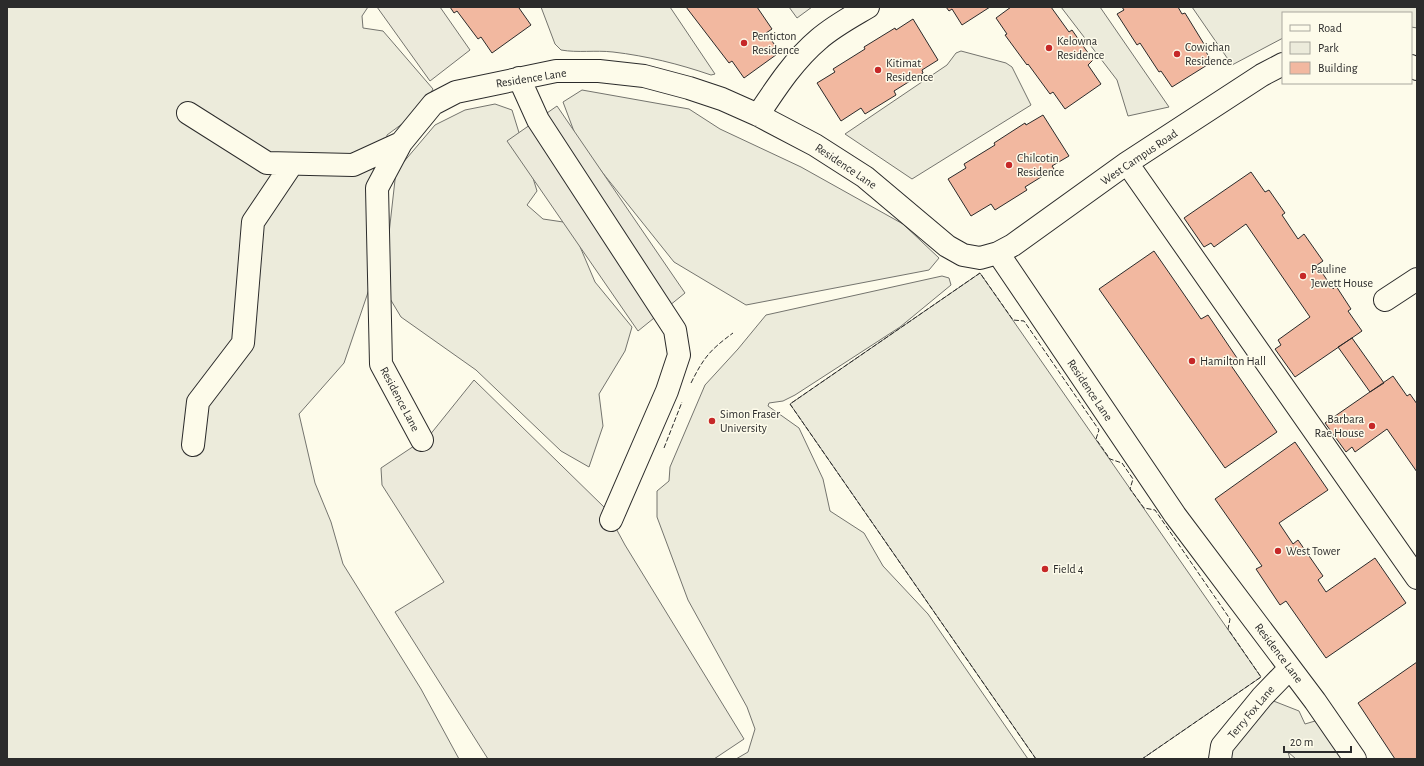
<svg xmlns="http://www.w3.org/2000/svg" width="1424" height="766" font-family="'Alegreya Sans',sans-serif">
<style>
.green{fill:#ecebdb;stroke:#74746e}
.parking{fill:#eceadb;stroke:#74746e}
.building{fill:#f2b8a0;stroke:#2b2b2b}
.lines{fill:none;stroke-linecap:round;stroke-linejoin:round}
.minor-casing{stroke:#2b2b2b;stroke-width:24}
.minor{stroke:#fdfbea;stroke-width:22}
.fence{stroke:#2b2b2b;stroke-width:1;stroke-dasharray:5 2;stroke-linecap:butt}
.poi-dot{fill:#c62828;stroke:#fdfbea;stroke-width:1.5}
.labels{text-anchor:middle;stroke-width:3;stroke-linejoin:round;paint-order:stroke}
.poi-label{font-size:12px;fill:#2b2b2b;stroke:#fdfbea;text-anchor:start}
.street-label{font-size:12px;fill:#2b2b2b;stroke:#fdfbea}
</style>
<rect width="100%" height="100%" fill="#fdfbea"/>
<path class="green" d="M 7,7 L 368,7 L 362,16 L 363,28 L 383,31 L 433,89 L 421,110 L 387,135 L 379,260 L 344,363 L 299,414 L 315,483 L 331,522 L 343,564 L 421,689 L 459,759 L 7,759 Z
M 541,7 L 670,7 L 715,74 L 711,75 C 679,64 647,56 613,52 C 595,50 578,53 561,50 L 555,44 Z
M 1061,7 L 1100,7 L 1169,107 L 1128,116 L 1117,80 Z
M 1192,7 L 1417,7 L 1417,28 L 1411,27 L 1411,13 L 1283,13 L 1283,38 L 1232,65 Z
M 961,51 L 1006,63 L 1012,67 L 1031,105 L 912,179 L 845,134 L 947,65 L 956,53 Z
M 582,90 L 689,109 L 720,129 L 801,167 L 903,224 L 939,258 L 929,270 L 746,305 L 674,262 L 578,142 L 563,102 Z
M 495,104 L 512,110 L 537,191 L 527,205 L 543,219 L 570,223 L 595,282 L 632,327 L 625,351 L 599,394 L 603,426 L 589,467 L 561,451 L 476,370 L 401,317 L 383,287 L 396,171 L 435,125 L 465,110 Z
M 980,273 L 1261,677 L 1142,759 L 1036,759 L 790,404 Z
M 942,276 L 949,278 L 951,285 L 900,327 L 795,395 L 783,401 L 769,403 L 768,406 L 799,428 L 823,479 L 830,511 L 864,533 L 883,566 L 928,614 L 1028,759 L 736,759 L 748,752 L 755,729 L 747,707 L 688,600 L 657,517 L 657,491 L 669,481 L 670,467 L 705,385 L 738,349 L 766,315 Z
M 1271,700 L 1299,711 L 1305,724 L 1315,721 L 1350,759 L 1296,759 L 1288,752 L 1290,759 L 1229,759 L 1240,724 Z"/>
<path class="parking" d="M 377,7 L 440,7 L 470,50 L 430,81 Z
M 789,7 L 812,7 L 797,18 Z
M 557,106 L 685,293 L 638,331 L 507,141 Z
M 474,380 L 605,508 L 625,545 L 744,739 L 714,759 L 488,759 L 395,612 L 444,582 L 382,485 L 381,468 L 429,436 Z"/>
<path class="building" d="M 450,7 L 521,7 L 519,8 L 531,25 L 492,53 L 481,37 L 478,39 L 457,11 L 454,13 Z
M 686,7 L 757,7 L 772,29 L 766,33 L 780,52 L 744,78 L 732,61 L 729,63 Z
M 946,7 L 990,7 L 962,25 L 952,9 L 949,11 Z
M 1011,7 L 1051,7 L 1069,32 L 1072,30 L 1093,60 L 1088,65 L 1101,84 L 1065,109 L 1053,92 L 1050,94 L 1028,64 L 1027,65 L 1005,35 L 1007,34 L 996,18 Z
M 1122,7 L 1178,7 L 1182,14 L 1185,13 L 1204,44 L 1202,45 L 1212,62 L 1172,87 L 1161,71 L 1159,72 L 1140,43 L 1137,45 L 1117,14 L 1124,10 Z
M 913,19 L 938,60 L 922,70 L 923,73 L 894,91 L 896,95 L 865,114 L 861,108 L 841,121 L 817,83 L 835,72 L 833,69 L 865,49 L 864,47 L 895,28 L 896,30 Z
M 1043,115 L 1069,156 L 1052,166 L 1054,169 L 1025,187 L 1027,190 L 995,210 L 991,204 L 971,216 L 948,179 L 966,168 L 964,164 L 995,145 L 994,143 L 1025,123 L 1026,125 Z
M 1251,172 L 1265,192 L 1269,190 L 1285,213 L 1282,215 L 1298,239 L 1304,234 L 1323,261 L 1317,265 L 1333,289 L 1336,286 L 1351,309 L 1348,311 L 1362,331 L 1295,377 L 1275,349 L 1281,345 L 1278,340 L 1310,317 L 1246,224 L 1214,247 L 1211,243 L 1204,247 L 1184,218 Z
M 1154,251 L 1201,319 L 1208,315 L 1237,358 L 1230,364 L 1277,432 L 1225,468 L 1099,289 Z
M 1352,338 L 1384,383 L 1370,392 L 1338,347 Z
M 1393,376 L 1407,396 L 1410,394 L 1417,404 L 1417,472 L 1387,429 L 1355,452 L 1352,447 L 1346,452 L 1325,423 Z
M 1295,442 L 1328,490 L 1279,523 L 1293,544 L 1298,540 L 1323,576 L 1318,580 L 1326,592 L 1375,558 L 1406,603 L 1326,658 L 1286,601 L 1280,605 L 1256,569 L 1262,566 L 1215,499 Z
M 1417,662 L 1417,759 L 1395,759 L 1358,703 Z"/>
<g class="lines">
<g class="minor-casing">
<path id="minor" d="M 1411,66 L 1417,69
M 519,78 L 538,120 L 675,330 L 679,355 L 667,391 L 611,520
M 188,113 L 267,163 L 353,165 L 401,143
M 758,115 C 776,88 794,60 819,39 C 834,26 851,17 868,7
M 1127,163 L 1417,578
M 998,253 L 1175,515 L 1315,701 L 1355,759
M 1385,300 L 1417,279
M 422,440 L 381,364 L 377,188 L 401,143 L 433,104 L 456,92 L 556,71 L 599,71 L 644,76 L 689,88 L 722,99 L 758,115 L 815,145 L 865,177 L 947,246 L 963,255 L 980,258 L 998,253 L 1013,245 L 1127,163 L 1262,75 L 1283,64
M 193,445 L 198,402 L 243,343 L 253,222 L 292,164
M 1220,759 L 1222,746 L 1262,697 L 1290,668"/>
</g>
<use href="#minor" class="minor"/>
<path class="fence" d="M 691,383 C 704,357 710,350 733,333
M 664,448 L 682,402
M 1036,759 L 790,404 L 980,273 L 1013,320 L 1024,321 L 1099,430 L 1096,439 L 1110,459 L 1122,463 L 1133,479 L 1130,489 L 1144,508 L 1155,510 L 1230,619 L 1228,629 L 1261,677 L 1142,759"/>
</g>
<g class="poi-dot">
<circle cx="744" cy="43" r="4"/>
<circle cx="1049" cy="48" r="4"/>
<circle cx="1177" cy="54" r="4"/>
<circle cx="878" cy="70" r="4"/>
<circle cx="1009" cy="165" r="4"/>
<circle cx="1303" cy="276" r="4"/>
<circle cx="1192" cy="361" r="4"/>
<circle cx="712" cy="421" r="4"/>
<circle cx="1372" cy="426" r="4"/>
<circle cx="1278" cy="551" r="4"/>
<circle cx="1045" cy="569" r="4"/>
</g>
<g class="labels">
<g class="poi-label">
<text x="752" y="40">Penticton<tspan x="752" dy="14">Residence</tspan></text>
<text x="1057" y="45">Kelowna<tspan x="1057" dy="14">Residence</tspan></text>
<text x="1185" y="51">Cowichan<tspan x="1185" dy="14">Residence</tspan></text>
<text x="886" y="67">Kitimat<tspan x="886" dy="14">Residence</tspan></text>
<text x="1017" y="162">Chilcotin<tspan x="1017" dy="14">Residence</tspan></text>
<text x="1311" y="273">Pauline<tspan x="1311" dy="14">Jewett House</tspan></text>
<text x="1200" y="365">Hamilton Hall</text>
<text x="720" y="418">Simon Fraser<tspan x="720" dy="14">University</tspan></text>
<text x="1364" y="423" text-anchor="end">Barbara<tspan x="1364" dy="14">Rae House</tspan></text>
<text x="1286" y="555">West Tower</text>
<text x="1053" y="573">Field 4</text>
</g>
<g class="street-label">
<text transform="translate(531 78) rotate(-9)" y="4">Residence Lane</text>
<text transform="translate(1139 157) rotate(-34)" y="4">West Campus Road</text>
<text transform="translate(846 166) rotate(34)" y="4">Residence Lane</text>
<text transform="translate(1090 390) rotate(56)" y="4">Residence Lane</text>
<text transform="translate(400 399) rotate(62)" y="4">Residence Lane</text>
<text transform="translate(1279 653) rotate(53)" y="4">Residence Lane</text>
<text transform="translate(1251 712) rotate(-50)" y="4">Terry Fox Lane</text>
</g>
</g>
<rect width="1424" height="766" fill="none" stroke="#2b2b2b" stroke-width="16"/>
<rect x="1282" y="12" width="130" height="72" fill="#fdfbea" stroke="#a9a89e"/>
<rect x="1290" y="25" width="20" height="6" fill="#fdfbea" stroke="#a9a89e"/>
<text x="1318" y="32" font-size="12" fill="#2b2b2b">Road</text>
<rect x="1290" y="42" width="20" height="12" fill="#ecebdb" stroke="#a9a89e"/>
<text x="1318" y="52" font-size="12" fill="#2b2b2b">Park</text>
<rect x="1290" y="62" width="20" height="12" fill="#f2b8a0" stroke="#a9a89e"/>
<text x="1318" y="72" font-size="12" fill="#2b2b2b">Building</text>
<path d="M1284 746v6h67v-6" fill="none" stroke="#2b2b2b" stroke-width="2"/>
<text x="1290" y="746" font-size="12" fill="#2b2b2b" stroke="#fdfbea" stroke-width="3" paint-order="stroke">20 m</text>
</svg>
